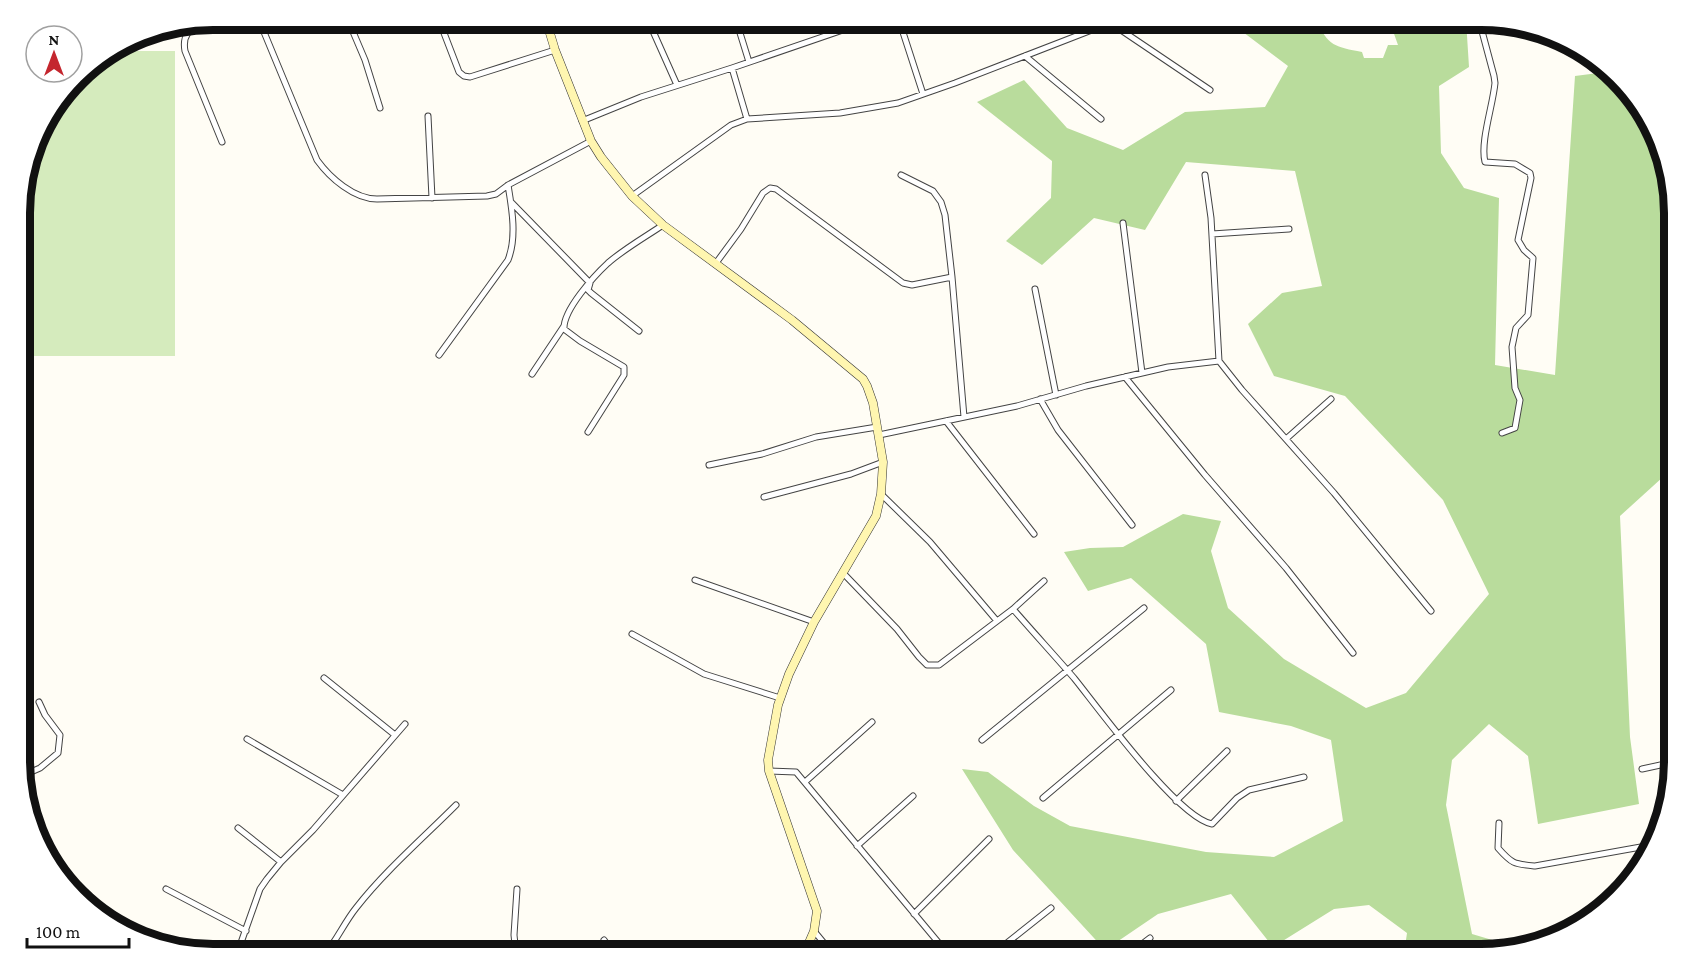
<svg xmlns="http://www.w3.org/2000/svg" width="1694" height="974" font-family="'Crimson Pro',serif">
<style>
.green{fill:#d5ebbd}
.forest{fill:#b9dc9c}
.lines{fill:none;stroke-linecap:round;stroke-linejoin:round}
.street-casing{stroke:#444;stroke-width:7}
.secondary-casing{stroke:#333;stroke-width:9}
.street{stroke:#fff;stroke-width:5}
.secondary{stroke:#fff6b0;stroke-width:8}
.rim{fill:none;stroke:#111;stroke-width:8}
</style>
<rect width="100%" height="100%" fill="#fffdf5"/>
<path class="green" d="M 111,51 L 175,51 L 175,356 L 21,356 L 21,188 L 40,127 L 85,68 Z"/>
<path class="forest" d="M 1227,20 L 1317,20 C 1327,46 1336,47 1362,52 L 1364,58 L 1383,58 L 1388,45 L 1398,45 L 1393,31 L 1392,20 L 1466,20 L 1469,67 L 1439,86 L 1441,153 L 1464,188 L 1499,198 L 1495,365 L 1555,375 L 1575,76 L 1606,72 L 1642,106 L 1674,200 L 1674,467 L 1620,516 L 1630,737 L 1639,804 L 1538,824 L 1528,756 L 1489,724 L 1452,760 L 1446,805 L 1472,934 L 1509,945 L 1554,936 L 1493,954 L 1404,954 L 1407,933 L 1369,905 L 1334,909 L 1273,947 L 1231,894 L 1158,914 L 1105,950 L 1013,850 L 962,769 L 988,772 L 1034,806 L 1070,826 L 1206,852 L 1274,857 L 1343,821 L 1331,740 L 1291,726 L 1219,712 L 1206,644 L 1131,578 L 1088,591 L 1064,552 L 1090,548 L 1123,547 L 1183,514 L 1221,521 L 1211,551 L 1228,608 L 1284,659 L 1366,708 L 1406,693 L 1489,594 L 1443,500 L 1345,396 L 1274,376 L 1248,324 L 1282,293 L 1322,286 L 1295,171 L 1186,162 L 1145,230 L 1094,218 L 1042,265 L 1006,241 L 1051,198 L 1052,161 L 977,102 L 1024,80 L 1067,128 L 1123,150 L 1185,112 L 1265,107 L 1288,66 Z"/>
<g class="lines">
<g class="street-casing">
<path id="street" d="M 259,20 L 317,160 C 330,178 354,199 377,199 L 487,196 L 496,194 L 508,185 L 591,141
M 348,20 L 365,60 L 380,108
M 439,20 L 459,72 L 464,76 L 470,77 L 555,50
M 648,20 L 677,85
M 736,20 L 749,62
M 824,20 L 828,34
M 899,20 L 923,94
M 1479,20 L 1494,76 L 1495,83 C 1493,105 1480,142 1485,162 L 1515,164 L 1530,173 L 1531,178 L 1518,240 L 1524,250 L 1533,258 L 1528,315 L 1516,328 L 1512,347 L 1515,388 L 1520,400 L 1515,428 L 1502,433
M 1025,56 L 1101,119
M 732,68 L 747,119
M 428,116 L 432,198
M 582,121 L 641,97 L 732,68 L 872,20
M 222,142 L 185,51 C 179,19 217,22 239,20
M 901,175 L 933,191 L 941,202 L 945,215 L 952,277 L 964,417
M 1205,175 L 1211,218 L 1219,361
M 632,196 L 731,125 L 747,119 L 840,113 L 898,103 L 955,83 L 1097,28 L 1109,26 L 1118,28 L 1210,90
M 511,202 L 590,283 L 588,290 L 591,293 L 639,331
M 1123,223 L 1142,373
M 1212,234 L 1289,229
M 716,263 L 741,229 L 763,193 L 770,188 L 776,189 L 903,283 L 912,285 L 952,277
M 1035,289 L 1056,395
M 439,355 L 508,260 C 517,237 512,209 508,185
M 532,374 L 564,326
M 1125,377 L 1205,475 L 1286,568 L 1353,653
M 1040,399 L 1058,430 L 1132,525
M 946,421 L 1034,534
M 588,432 L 624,375 L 624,367 L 580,341 L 564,329 C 563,310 594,276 608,263 C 624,249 645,237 663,225
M 879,435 L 1017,406 L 1086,386 L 1168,367 L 1219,361 L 1242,390 L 1334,493 L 1431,611
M 1286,439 L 1331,399
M 709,465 L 762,454 L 816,437 L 877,427
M 881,494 L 930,542 L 997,621
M 764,497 L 851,474 L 883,462
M 843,573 L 897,629 L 919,657 L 927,665 L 939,665 L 1013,609 L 1044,581
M 695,580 L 814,622
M 21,592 L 23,592
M 1013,609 C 1033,632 1054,655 1074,678 C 1099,709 1178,818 1212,824 L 1237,798 L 1249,790 L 1304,777
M 632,634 L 704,674 L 780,698
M 324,678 L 395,735
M 247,739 L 343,795
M 982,740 L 1144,608
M 1642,769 L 1674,762
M 769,771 L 796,772 L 948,954
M 805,782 L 872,722
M 21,784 L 24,775 L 40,768 L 58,753 L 60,735 L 45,715 L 39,702
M 1043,798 L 1171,690
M 1176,801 L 1227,751
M 1499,823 L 1498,848 C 1512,864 1514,864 1535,866 L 1652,845
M 238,828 L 281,862
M 857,846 L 913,796
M 166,889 L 246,931
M 914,914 L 989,839
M 814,931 L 833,954
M 604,940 L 614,954
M 237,954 L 260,889 L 267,879 L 281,862 L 313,830 L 405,724
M 325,954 C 337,940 344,923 356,908 C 385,871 422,839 456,805
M 516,954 L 514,935 L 517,889
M 993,954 L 1051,908
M 1129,954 L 1150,938"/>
</g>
<g class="secondary-casing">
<path id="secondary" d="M 546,20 L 555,50 L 591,141 L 601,157 L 632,196 L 663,225 L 792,320 L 863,379 L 867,386 L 873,403 L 883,462 L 881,494 L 876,516 L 814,622 L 789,674 L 778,705 L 768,760 L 769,771 L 817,911 L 814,931 L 804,954"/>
</g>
<use href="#street" class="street"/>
<use href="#secondary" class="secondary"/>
</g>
<path d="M0 0H1694V974H0ZM213 30H1481A183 183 0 0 1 1664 213V761A183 183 0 0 1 1481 944H213A183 183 0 0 1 30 761V213A183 183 0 0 1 213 30Z" fill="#fff" fill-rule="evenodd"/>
<path class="rim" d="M213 30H1481A183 183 0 0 1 1664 213V761A183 183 0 0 1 1481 944H213A183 183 0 0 1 30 761V213A183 183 0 0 1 213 30Z"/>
<g transform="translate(54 54)"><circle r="28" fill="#ffffff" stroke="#a0a0a0" stroke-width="1.5"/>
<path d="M0-4.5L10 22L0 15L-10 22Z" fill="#c4262e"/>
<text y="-9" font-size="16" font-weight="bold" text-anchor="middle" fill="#111111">N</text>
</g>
<path d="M27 938v9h102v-9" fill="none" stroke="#111111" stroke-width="3"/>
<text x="36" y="938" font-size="18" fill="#111111" stroke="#ffffff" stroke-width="4.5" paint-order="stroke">100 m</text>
</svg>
